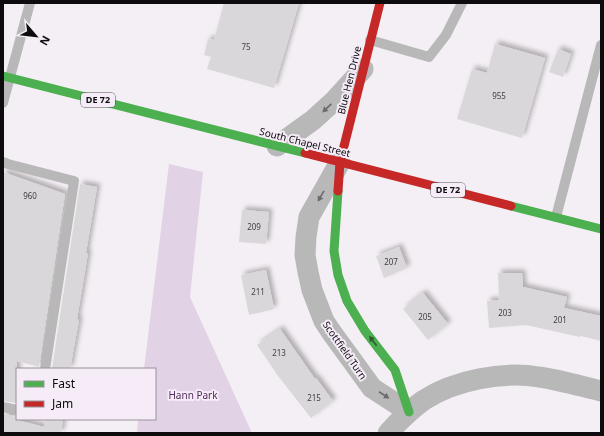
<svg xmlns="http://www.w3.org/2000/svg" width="604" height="436" font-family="'Noto Sans',sans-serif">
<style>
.green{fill:#e1d2e5}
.building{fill:#dad7db;filter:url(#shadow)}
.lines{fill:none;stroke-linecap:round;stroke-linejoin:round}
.lane{stroke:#b9b8b9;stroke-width:10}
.street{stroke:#b9b8b9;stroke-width:21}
.fast{stroke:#4caf50;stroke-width:9}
.jam{stroke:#c62828;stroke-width:9}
.oneway{fill:#6c6a6c}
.oneway2{fill:#2d5d30}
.labels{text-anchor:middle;stroke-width:4;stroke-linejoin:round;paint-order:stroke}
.number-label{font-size:8px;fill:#434044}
.shield{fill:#f5ecf7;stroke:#534e55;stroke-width:1}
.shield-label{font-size:9px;font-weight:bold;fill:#0e0b0f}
.street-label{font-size:10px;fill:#0e0b0f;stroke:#f5ecf7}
.park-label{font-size:10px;fill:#522c5d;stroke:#f5ecf7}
</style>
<defs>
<filter id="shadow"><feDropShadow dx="3.5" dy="-3.5" stdDeviation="2" flood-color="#0004"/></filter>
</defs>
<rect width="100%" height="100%" fill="#f4eff4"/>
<path class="green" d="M 169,164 L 203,172 L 190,297 L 252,433 L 137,433 L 138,419 L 155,419 L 155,369 L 144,369 Z"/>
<path class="building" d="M 224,3 L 299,3 L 274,88 L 207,69 L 211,57 L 204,55 L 208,39 L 214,40 Z
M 495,44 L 545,58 L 522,138 L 457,119 L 472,69 L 487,73 Z
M 558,49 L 571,54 L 563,77 L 549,72 Z
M 3,172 L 65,194 L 39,367 L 17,361 L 17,403 L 3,401 Z
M 80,184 L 97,187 L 86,253 L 88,253 L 77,319 L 79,320 L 70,369 L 52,369 Z
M 242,210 L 269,212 L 266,244 L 239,242 Z
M 399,247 L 407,268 L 384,278 L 376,256 Z
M 266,270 L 274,309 L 249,315 L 241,275 Z
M 498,273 L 522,273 L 523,287 L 567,297 L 564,308 L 601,316 L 601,341 L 581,336 L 580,337 L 526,325 L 489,328 L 487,301 L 499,300 Z
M 423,293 L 448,324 L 428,340 L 403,309 Z
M 280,329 L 315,379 L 316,378 L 333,401 L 311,418 L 278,376 L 257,345 Z
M 3,414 L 17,416 L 17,420 L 44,427 L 45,419 L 63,419 L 61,433 L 3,433 Z"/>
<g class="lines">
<path class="lane" d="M 370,40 L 429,57 L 446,35 L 462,3
M 3,103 L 30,3
M 3,162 L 8,164 L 74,181 L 45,369
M 556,217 L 601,45
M 3,407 L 17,410"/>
<path class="street" d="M 277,146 L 313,120 L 334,101 L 363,69
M 340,162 L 309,217 L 306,237 L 305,255 L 308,272 L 312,290 L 324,321 L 332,333 L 372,388 L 409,412
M 388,433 C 399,421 411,409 424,400 C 455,380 503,371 539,377 C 560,380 580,386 601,391"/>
<path class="fast" d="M 3,76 L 305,153
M 338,191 L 334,251 L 338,275 L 347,301 L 365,331 L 395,370 L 409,412
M 511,206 L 601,229"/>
<path class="jam" d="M 305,153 L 511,206
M 338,191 L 340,162 L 380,3"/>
</g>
<defs><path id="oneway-solid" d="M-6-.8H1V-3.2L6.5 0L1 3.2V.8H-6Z"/></defs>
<g class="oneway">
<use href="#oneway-solid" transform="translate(327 108) rotate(137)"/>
<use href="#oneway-solid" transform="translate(321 196) rotate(120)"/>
<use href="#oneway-solid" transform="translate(384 395) rotate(33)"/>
</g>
<use class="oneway2" href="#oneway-solid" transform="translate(373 341) rotate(-127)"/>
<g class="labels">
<g class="number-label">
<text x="246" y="50">75</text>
<text x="499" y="99">955</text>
<text x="30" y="199">960</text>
<text x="254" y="230">209</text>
<text x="391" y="265">207</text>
<text x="258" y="295">211</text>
<text x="505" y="316">203</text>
<text x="425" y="320">205</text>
<text x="560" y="323">201</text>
<text x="279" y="356">213</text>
<text x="314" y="401">215</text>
</g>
<g class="shield">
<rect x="81" y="93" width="34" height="14" rx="3"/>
<rect x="431" y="183" width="34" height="14" rx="3"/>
</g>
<g class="shield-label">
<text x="98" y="103">DE 72</text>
<text x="448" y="193">DE 72</text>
</g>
<g class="street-label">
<text transform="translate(349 80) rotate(-76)" y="4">Blue Hen Drive</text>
<text transform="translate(305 142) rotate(14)" y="4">South Chapel Street</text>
<text transform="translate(345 350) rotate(55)" y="4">Scottfield Turn</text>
</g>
<g class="park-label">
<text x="193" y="399">Hann Park</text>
</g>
</g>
<rect width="604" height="436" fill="none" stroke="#0e0b0f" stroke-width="8"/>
<rect x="16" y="368" width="140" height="52" fill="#f5ecf7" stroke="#99929a"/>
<rect x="24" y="381" width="20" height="6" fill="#4caf50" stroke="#99929a"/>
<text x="52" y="388" font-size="12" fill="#0e0b0f">Fast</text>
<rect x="24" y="401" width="20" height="6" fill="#c62828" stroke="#99929a"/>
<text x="52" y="408" font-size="12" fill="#0e0b0f">Jam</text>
<g transform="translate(36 36) rotate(118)" stroke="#f5ecf7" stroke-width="3" paint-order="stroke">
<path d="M0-3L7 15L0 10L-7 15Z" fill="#0e0b0f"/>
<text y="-6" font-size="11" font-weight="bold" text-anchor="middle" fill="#0e0b0f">N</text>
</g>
</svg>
